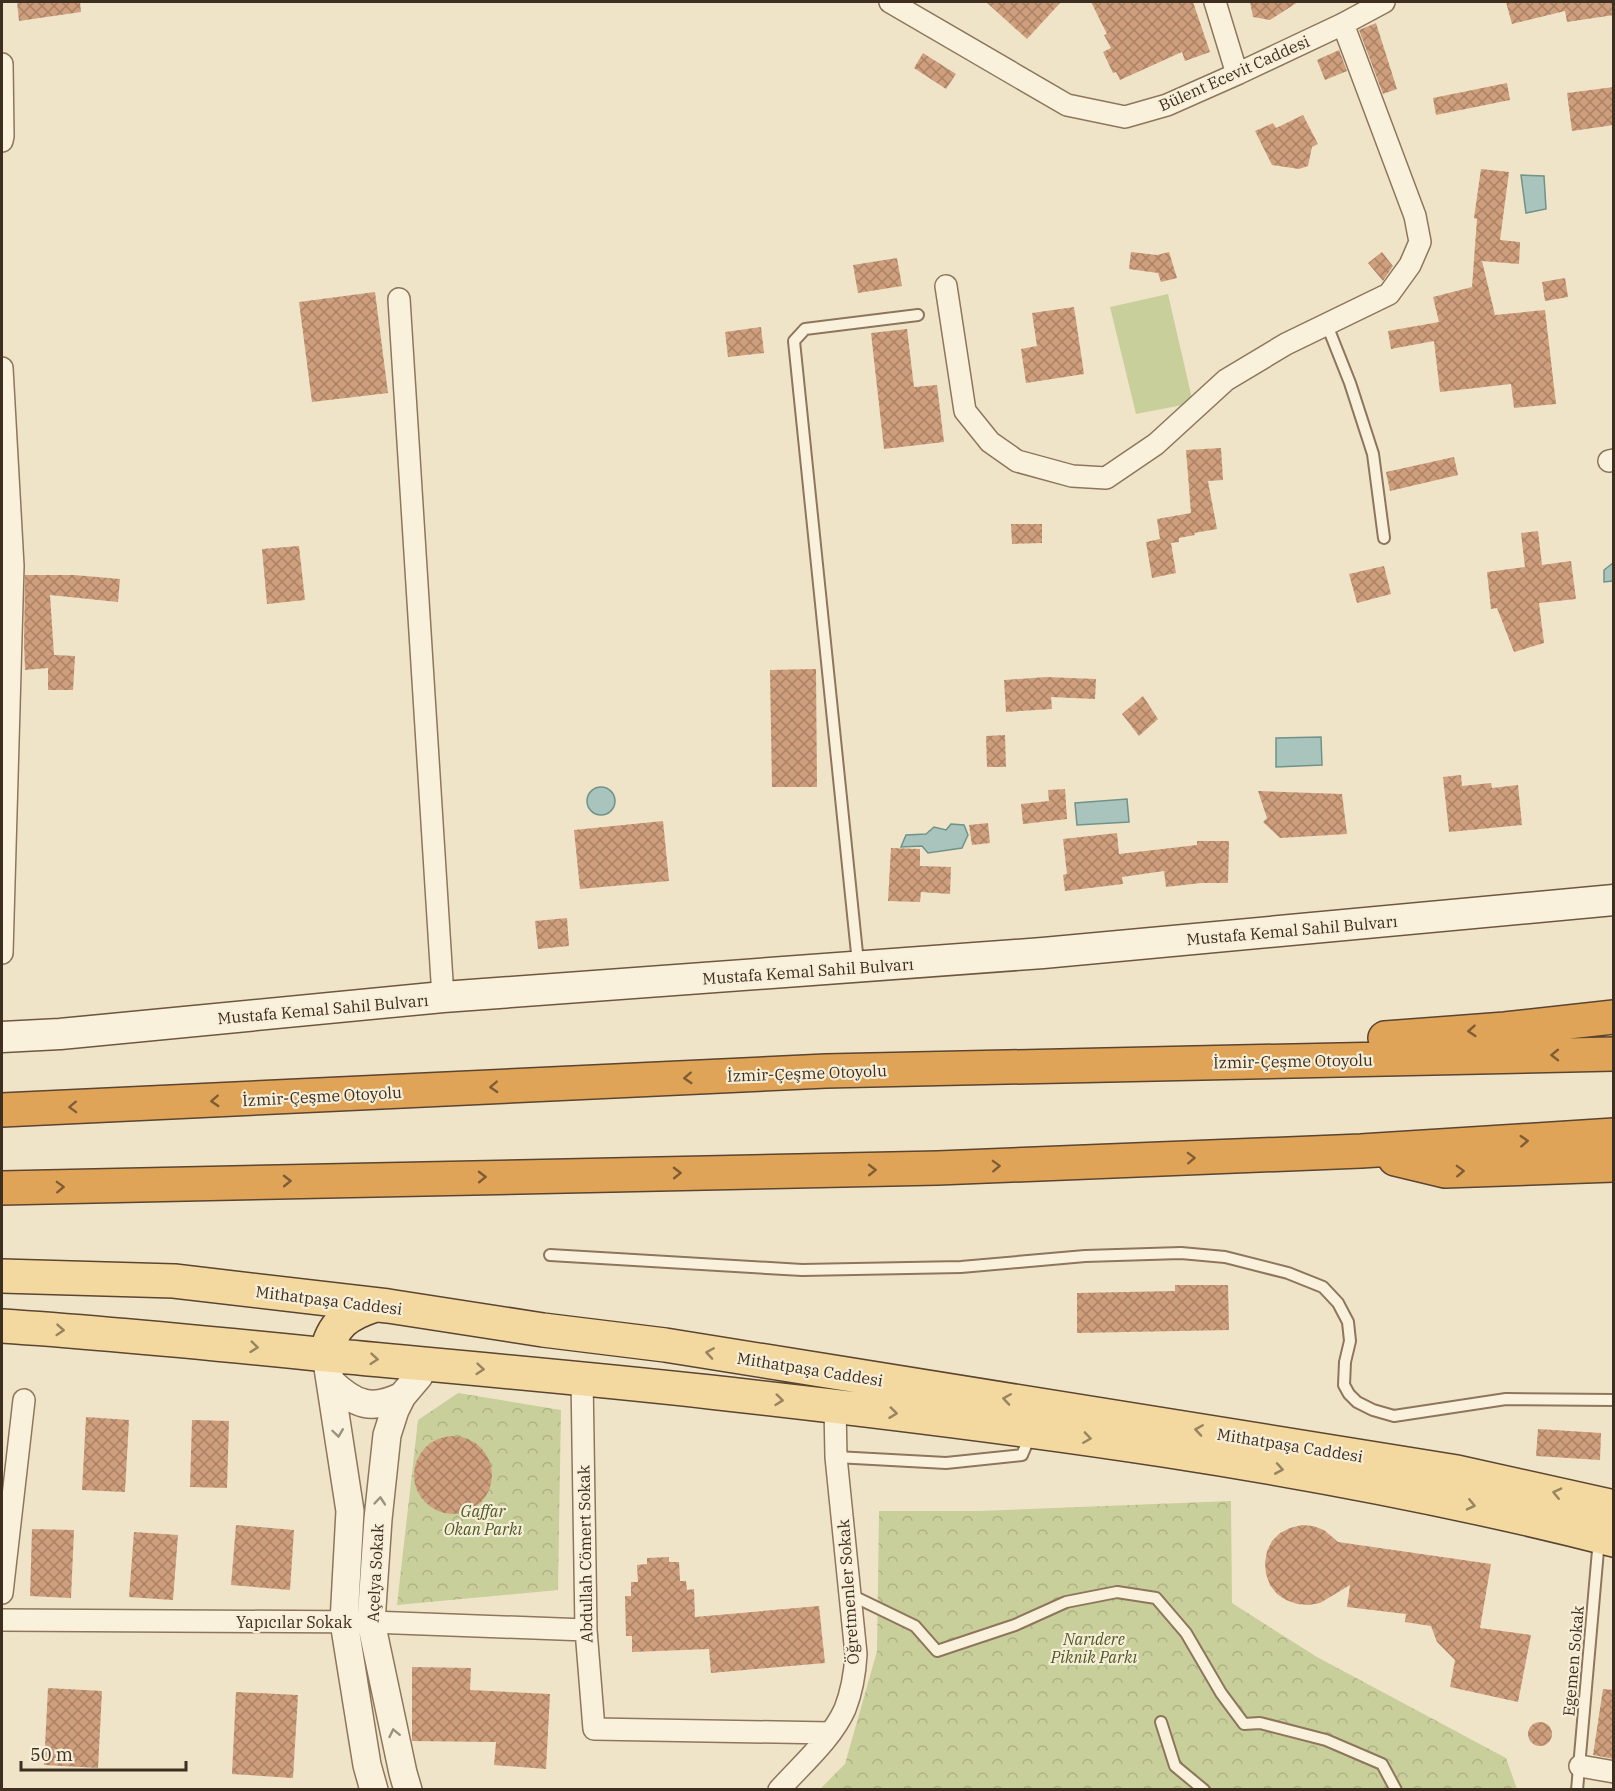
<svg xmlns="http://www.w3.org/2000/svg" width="1615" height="1791" font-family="'IBM Plex Serif',serif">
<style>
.park{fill:url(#park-crowns)}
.garden{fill:#c9cf9b}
.water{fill:#a9c4bc;stroke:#6f938a;stroke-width:1.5}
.building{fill:url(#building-cross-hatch)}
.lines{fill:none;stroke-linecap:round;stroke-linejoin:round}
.service-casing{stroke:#8d765c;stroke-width:14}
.minor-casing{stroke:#8d765c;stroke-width:24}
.tertiary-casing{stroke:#8d765c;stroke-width:30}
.secondary-casing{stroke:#6f573f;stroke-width:33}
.primary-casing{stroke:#5b4430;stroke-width:36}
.motorway-casing{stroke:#5b4430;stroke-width:36}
.service{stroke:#faf1dc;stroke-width:10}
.minor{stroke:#faf1dc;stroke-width:21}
.tertiary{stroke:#faf1dc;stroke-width:27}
.secondary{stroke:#faf1dc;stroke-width:30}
.primary{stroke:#f3d9a0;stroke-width:33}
.motorway{stroke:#e0a458;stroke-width:33}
.oneway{stroke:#7e5d36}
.oneway2{stroke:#988460}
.oneway3{stroke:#9c907e}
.labels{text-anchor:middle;stroke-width:4.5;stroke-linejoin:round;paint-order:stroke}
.street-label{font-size:16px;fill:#3d2e20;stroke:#f7eed8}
.park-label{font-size:16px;font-style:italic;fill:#4d5a26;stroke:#f7eed8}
</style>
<defs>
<pattern id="park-crowns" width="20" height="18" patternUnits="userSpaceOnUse" patternTransform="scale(1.5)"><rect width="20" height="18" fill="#c9cf9b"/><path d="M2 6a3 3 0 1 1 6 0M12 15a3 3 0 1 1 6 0" fill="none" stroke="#aeb285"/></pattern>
<pattern id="building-cross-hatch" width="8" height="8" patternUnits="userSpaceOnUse" patternTransform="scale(1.5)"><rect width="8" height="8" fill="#cf9f7d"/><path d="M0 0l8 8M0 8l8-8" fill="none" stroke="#a98266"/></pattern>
</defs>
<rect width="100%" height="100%" fill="#f0e4c8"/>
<path class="park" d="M 458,1393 L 561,1410 L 558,1590 L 397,1605 L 418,1420 Z
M 1231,1501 L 1232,1603 L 1317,1657 L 1506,1758 L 1517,1789 L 819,1790 L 845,1764 L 877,1651 L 879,1511 L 980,1511 Z"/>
<path class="garden" d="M 1168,294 L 1193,403 L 1136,414 L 1110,307 Z"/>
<path class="water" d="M 1521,175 L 1544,176 L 1546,209 L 1526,213 Z
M 1613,563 L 1613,581 L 1604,582 L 1604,570 Z
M 1321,737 L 1322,765 L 1276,767 L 1276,738 Z
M587 801a14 14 0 1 1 28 0a14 14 0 1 1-28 0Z
M 1127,799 L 1129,822 L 1077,825 L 1075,803 Z
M 951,824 L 964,825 L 968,835 L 962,848 L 928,853 L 922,846 L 901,847 L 906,835 L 926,834 L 934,827 L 946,830 Z"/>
<path class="building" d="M 17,2 L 80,2 L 81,12 L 19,21 Z
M 986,2 L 1061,2 L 1027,39 Z
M 1091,2 L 1193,2 L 1210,52 L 1185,61 L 1182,52 L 1120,80 L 1116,72 L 1113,73 L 1103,52 L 1111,48 L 1104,35 L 1107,34 Z
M 1250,2 L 1298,2 L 1270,20 L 1253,17 Z
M 1506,2 L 1614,2 L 1614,15 L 1567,22 L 1565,11 L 1512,24 Z
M 1376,23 L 1397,89 L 1383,94 L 1359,30 Z
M 1339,50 L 1347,71 L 1325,80 L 1317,60 Z
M 923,53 L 956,74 L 946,89 L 914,68 Z
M 1507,83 L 1510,100 L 1436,115 L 1433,98 Z
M 1614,87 L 1614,125 L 1572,131 L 1567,93 Z
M 1303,115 L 1318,144 L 1312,147 L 1308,166 L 1299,169 L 1272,165 L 1255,131 L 1273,123 L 1276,128 Z
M 1481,169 L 1509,172 L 1500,240 L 1520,242 L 1519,264 L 1482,261 L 1495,315 L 1545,310 L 1556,404 L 1514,408 L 1511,384 L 1440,392 L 1434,341 L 1391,349 L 1388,331 L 1439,322 L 1433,297 L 1472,287 L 1477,219 L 1474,218 Z
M 1131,252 L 1157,255 L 1169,252 L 1177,278 L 1161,282 L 1158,273 L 1129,269 Z
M 1382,252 L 1393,266 L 1383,281 L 1368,263 Z
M 897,258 L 902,286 L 858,293 L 853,265 Z
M 1565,278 L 1568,297 L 1545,301 L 1542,282 Z
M 375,292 L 388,393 L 312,402 L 299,302 Z
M 1074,307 L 1084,374 L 1026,383 L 1021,349 L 1037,346 L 1032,313 Z
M 761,327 L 764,353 L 728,357 L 725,332 Z
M 907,329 L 914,387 L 937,385 L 944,442 L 884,449 L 871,333 Z
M 1221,448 L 1223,480 L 1208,481 L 1217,529 L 1194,533 L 1195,535 L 1179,538 L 1179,542 L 1171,543 L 1176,573 L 1152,578 L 1146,542 L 1160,539 L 1157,519 L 1191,513 L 1186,450 Z
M 1454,457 L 1458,475 L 1390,491 L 1386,472 Z
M 1011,524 L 1042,524 L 1042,543 L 1012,544 Z
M 1538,531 L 1542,565 L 1571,561 L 1576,599 L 1539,603 L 1544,643 L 1514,652 L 1497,608 L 1491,609 L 1487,572 L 1525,567 L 1521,533 Z
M 299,546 L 305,600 L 267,604 L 262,549 Z
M 1384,566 L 1391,594 L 1357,603 L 1349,574 Z
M 25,575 L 74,575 L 120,579 L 118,602 L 50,595 L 54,655 L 75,656 L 73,690 L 48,690 L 48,668 L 25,670 L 24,644 Z
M 816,669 L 817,787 L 772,787 L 770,670 Z
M 1046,677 L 1096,679 L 1095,699 L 1051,697 L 1052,709 L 1006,712 L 1004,680 Z
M 1143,696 L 1158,719 L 1139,736 L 1122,714 Z
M 1005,735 L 1006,767 L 987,767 L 986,736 Z
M 1461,775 L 1462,786 L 1491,783 L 1492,788 L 1518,785 L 1522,825 L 1449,832 L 1443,777 Z
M 1065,789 L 1067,819 L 1023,824 L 1021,804 L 1049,801 L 1048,790 Z
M 1258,791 L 1342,794 L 1347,834 L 1280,838 L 1263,822 L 1267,818 Z
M 663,821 L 669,881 L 580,889 L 574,830 Z
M 988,823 L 990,843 L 972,845 L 969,825 Z
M 1117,833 L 1119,854 L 1197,845 L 1197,841 L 1229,841 L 1228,883 L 1201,883 L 1166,887 L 1164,871 L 1122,877 L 1123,884 L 1065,891 L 1063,875 L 1067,874 L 1063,839 Z
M 891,848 L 920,849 L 920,866 L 951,867 L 950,894 L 921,892 L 920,902 L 888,901 Z
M 567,918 L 569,946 L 538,949 L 535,921 Z
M 1175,1285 L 1228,1285 L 1229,1330 L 1077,1333 L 1077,1293 L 1175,1291 Z
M 86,1417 L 129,1420 L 125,1492 L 82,1490 Z
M 192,1420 L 229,1421 L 227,1488 L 190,1487 Z
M 1538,1429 L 1601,1433 L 1600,1460 L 1536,1456 Z
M414 1475a39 39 0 1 1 78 0a39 39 0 1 1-78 0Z
M 236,1525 L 294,1530 L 290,1590 L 231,1585 Z
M 1302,1525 L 1313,1526 L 1324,1530 L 1338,1542 L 1491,1564 L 1480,1628 L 1531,1635 L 1518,1702 L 1450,1687 L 1455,1660 L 1437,1642 L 1431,1626 L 1405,1622 L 1406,1614 L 1347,1607 L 1350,1585 L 1320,1603 L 1309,1605 L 1297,1604 L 1286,1600 L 1277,1594 L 1270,1585 L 1266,1574 L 1265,1563 L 1267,1551 L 1272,1541 L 1280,1533 L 1290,1528 Z
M 32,1529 L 74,1530 L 71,1598 L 30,1596 Z
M 134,1532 L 178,1535 L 173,1600 L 129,1597 Z
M 669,1557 L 669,1562 L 679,1562 L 680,1581 L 686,1581 L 687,1590 L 694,1589 L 695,1617 L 819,1606 L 825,1663 L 711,1673 L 709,1649 L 632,1652 L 632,1636 L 626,1636 L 625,1596 L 631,1596 L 631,1582 L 638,1582 L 637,1565 L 647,1564 L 647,1558 Z
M 412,1667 L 471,1668 L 470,1690 L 550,1694 L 546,1769 L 494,1765 L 496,1742 L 412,1741 Z
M 48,1688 L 102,1691 L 98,1768 L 44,1765 Z
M 1603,1689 L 1614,1690 L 1614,1759 L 1593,1755 Z
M 236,1692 L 298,1695 L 293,1778 L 232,1774 Z
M1528 1734a12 12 0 1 1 24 0a12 12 0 1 1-24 0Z"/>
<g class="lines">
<g class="service-casing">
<path id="service" d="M 1327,325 L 1350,383 L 1373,454 L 1384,538
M 858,963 L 794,341 L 805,329 L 918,315
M 550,1255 L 802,1270 L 961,1267 L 1085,1256 L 1181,1253 L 1225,1257 L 1288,1273 L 1323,1287 L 1338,1303 L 1348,1322 L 1350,1341 L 1345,1362 L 1344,1385 L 1349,1394 L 1357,1402 L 1373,1410 L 1394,1416 L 1506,1399 L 1614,1400
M 836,1457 L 946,1463 L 1022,1455 L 1030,1436
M 851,1595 L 915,1626 L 937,1651 L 1015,1625 L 1066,1602 L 1117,1592 L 1156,1598 L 1186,1633 L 1221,1693 L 1244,1724 L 1260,1723 L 1326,1740 L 1382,1764 L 1396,1790
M 1161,1722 L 1175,1766 L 1204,1790
M 1577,1790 L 1599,1539"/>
</g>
<g class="minor-casing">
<path id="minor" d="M 890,2 L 1067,105 L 1125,117 L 1167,105 L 1237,74 L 1343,24 L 1384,2
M 1215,2 L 1237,74
M 2,64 L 3,136 L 2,141
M 946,286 L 965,411 L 990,442 L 1017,461 L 1072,476 L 1106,478 L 1156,444 L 1226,380 L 1286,344 L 1389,294 L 1410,265 L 1420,242 L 1415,216 L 1343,24
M 399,299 L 443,997
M 2,368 L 13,566 L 2,953
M 1609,461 L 1614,460
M 582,1378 L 586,1630 L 594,1729 L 830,1733
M 2,1593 L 24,1400
M 2,1620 L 371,1622 L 586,1630
M 1580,1766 L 1614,1772
M 779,1790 C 801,1765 831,1740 845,1709 C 852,1691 855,1673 856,1654 L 836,1457 L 835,1406"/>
</g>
<g class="tertiary-casing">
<path id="tertiary" d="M 326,1355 L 350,1511 L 344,1622 L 367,1765 L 374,1790
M 331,1382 C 355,1405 372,1411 402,1396
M 408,1790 L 403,1773 L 371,1622 L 378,1519 L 387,1435 L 395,1410 L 402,1396 L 419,1376 L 422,1363"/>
</g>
<g class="secondary-casing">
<path id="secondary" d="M 2,1037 L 60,1034 L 443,997 L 1043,953 L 1614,900"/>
</g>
<g class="primary-casing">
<path id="primary" d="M 2,1276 L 174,1281 L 388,1306 L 543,1330 L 665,1345 L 1457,1472 L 1614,1507
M 2,1326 C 110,1333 219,1344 327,1355 C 455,1367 583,1378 710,1392 C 1014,1426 1317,1464 1614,1540
M 326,1355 C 332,1324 347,1314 375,1305"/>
</g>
<g class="motorway-casing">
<path id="motorway" d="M 1385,1038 L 1505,1029 L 1614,1017
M 2,1110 L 826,1071 L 1614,1054
M 1395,1159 L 1445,1171 L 1614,1165
M 2,1188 L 938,1168 L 1361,1151 L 1614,1135"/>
</g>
<use href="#service" class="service"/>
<use href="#minor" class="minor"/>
<use href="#tertiary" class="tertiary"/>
<use href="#secondary" class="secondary"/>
<use href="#primary" class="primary"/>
<use href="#motorway" class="motorway"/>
</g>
<defs><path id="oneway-chevron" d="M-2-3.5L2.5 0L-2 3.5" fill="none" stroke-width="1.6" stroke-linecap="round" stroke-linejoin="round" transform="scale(1.5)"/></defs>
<g class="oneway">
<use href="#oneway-chevron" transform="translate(1472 1031) rotate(176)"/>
<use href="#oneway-chevron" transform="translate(1555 1055) rotate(179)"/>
<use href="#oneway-chevron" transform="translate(688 1078) rotate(177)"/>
<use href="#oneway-chevron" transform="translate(494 1087) rotate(177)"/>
<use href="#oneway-chevron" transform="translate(215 1101) rotate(177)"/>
<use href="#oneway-chevron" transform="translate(73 1107) rotate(178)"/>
<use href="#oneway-chevron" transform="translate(1524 1141) rotate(-4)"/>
<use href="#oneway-chevron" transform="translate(1191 1158) rotate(-2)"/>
<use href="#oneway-chevron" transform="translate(996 1166) rotate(-2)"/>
<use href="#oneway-chevron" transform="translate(872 1170) rotate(-1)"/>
<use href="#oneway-chevron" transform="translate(1460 1171) rotate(-2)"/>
<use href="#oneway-chevron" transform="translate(677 1173) rotate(-1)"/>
<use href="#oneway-chevron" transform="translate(482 1177) rotate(-1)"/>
<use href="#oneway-chevron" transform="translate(287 1181) rotate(-1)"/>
<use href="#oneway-chevron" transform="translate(60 1187) rotate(-2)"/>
</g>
<g class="oneway2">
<use href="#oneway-chevron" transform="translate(60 1330) rotate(4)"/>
<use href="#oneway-chevron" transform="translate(254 1347) rotate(6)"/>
<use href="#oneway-chevron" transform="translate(710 1353) rotate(-171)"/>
<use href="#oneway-chevron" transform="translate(374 1359) rotate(5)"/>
<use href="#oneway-chevron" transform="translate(480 1369) rotate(5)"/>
<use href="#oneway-chevron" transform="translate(1007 1399) rotate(-171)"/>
<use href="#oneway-chevron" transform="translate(779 1400) rotate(6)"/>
<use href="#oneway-chevron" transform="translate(893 1413) rotate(7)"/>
<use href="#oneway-chevron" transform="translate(1199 1430) rotate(-171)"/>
<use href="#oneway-chevron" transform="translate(1087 1438) rotate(8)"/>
<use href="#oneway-chevron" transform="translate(1279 1469) rotate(10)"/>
<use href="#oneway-chevron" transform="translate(1557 1493) rotate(-167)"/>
<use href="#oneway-chevron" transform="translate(1471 1505) rotate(13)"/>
</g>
<g class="oneway3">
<use href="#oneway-chevron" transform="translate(338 1433) rotate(82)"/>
<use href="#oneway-chevron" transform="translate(380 1501) rotate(-85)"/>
<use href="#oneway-chevron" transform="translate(394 1733) rotate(-102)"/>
</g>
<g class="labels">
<g class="street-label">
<text transform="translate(1234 73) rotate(-24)" y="6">Bülent Ecevit Caddesi</text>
<text transform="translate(1292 930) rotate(-5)" y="6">Mustafa Kemal Sahil Bulvarı</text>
<text transform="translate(808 971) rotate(-4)" y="6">Mustafa Kemal Sahil Bulvarı</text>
<text transform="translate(323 1009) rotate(-5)" y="6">Mustafa Kemal Sahil Bulvarı</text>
<text transform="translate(1293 1061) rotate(-1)" y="6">İzmir-Çeşme Otoyolu</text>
<text transform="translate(807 1073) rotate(-2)" y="6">İzmir-Çeşme Otoyolu</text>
<text transform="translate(322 1096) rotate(-3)" y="6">İzmir-Çeşme Otoyolu</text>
<text transform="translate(329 1300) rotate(7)" y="6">Mithatpaşa Caddesi</text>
<text transform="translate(810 1369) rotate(9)" y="6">Mithatpaşa Caddesi</text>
<text transform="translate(1290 1445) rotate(9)" y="6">Mithatpaşa Caddesi</text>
<text transform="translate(585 1554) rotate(-91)" y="6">Abdullah Cömert Sokak</text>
<text transform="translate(375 1573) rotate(-87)" y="6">Açelya Sokak</text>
<text transform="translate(848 1592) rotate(-94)" y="6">Öğretmenler Sokak</text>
<text x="294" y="1628">Yapıcılar Sokak</text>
<text transform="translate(1573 1661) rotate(-85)" y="6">Egemen Sokak</text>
</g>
<g class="park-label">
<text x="483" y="1517">Gaffar<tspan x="483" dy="18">Okan Parkı</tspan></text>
<text x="1094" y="1645">Narıdere<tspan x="1094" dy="18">Piknik Parkı</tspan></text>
</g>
</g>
<rect width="1615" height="1791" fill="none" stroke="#3d2e20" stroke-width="6"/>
<path d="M21 1761v9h165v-9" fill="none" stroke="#3d2e20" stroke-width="3"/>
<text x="30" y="1761" font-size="18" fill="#3d2e20" stroke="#f7eed8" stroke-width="4.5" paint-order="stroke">50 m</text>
</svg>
